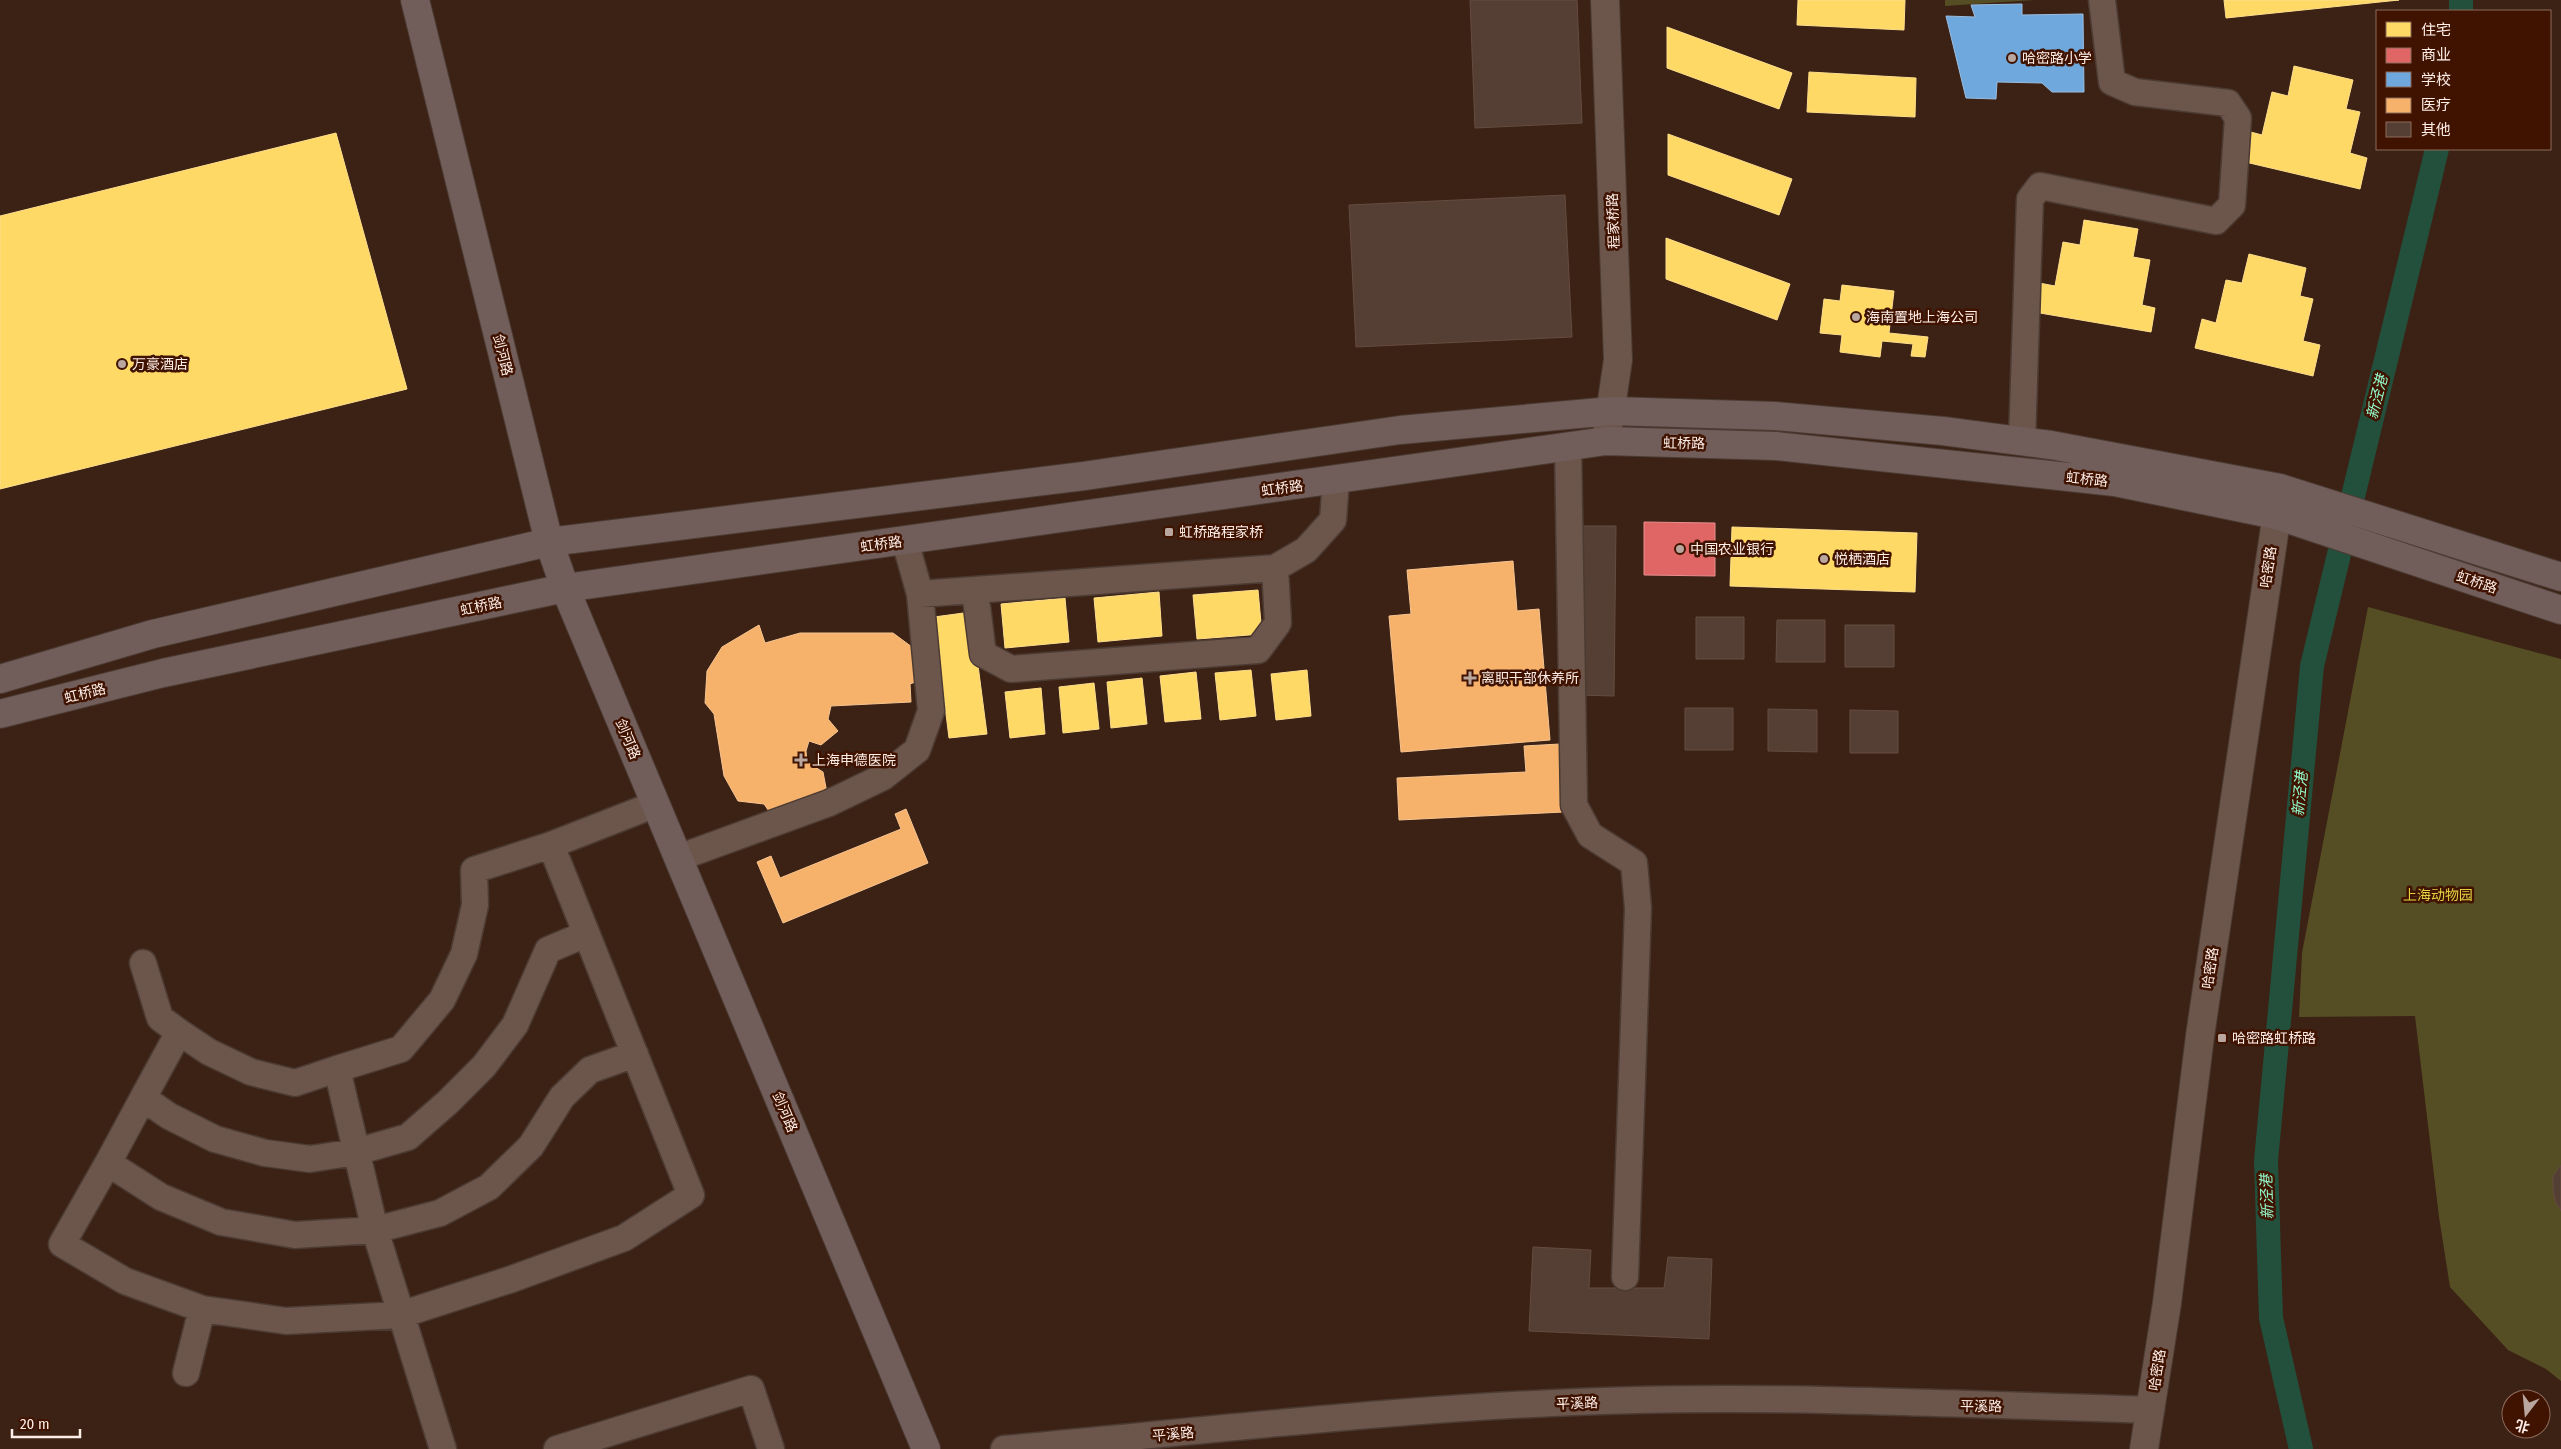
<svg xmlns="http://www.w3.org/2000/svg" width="2561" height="1449" font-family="'Fira Sans Condensed','Noto Sans SC',sans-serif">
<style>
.green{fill:#554e24}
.homes{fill:#ffd966;stroke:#fedf8d}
.shops{fill:#e06666;stroke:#e98e8d}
.schools{fill:#6fa8dc;stroke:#9abddf}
.health{fill:#f6b26b;stroke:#f8c490}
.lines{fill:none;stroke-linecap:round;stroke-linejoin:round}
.canal{stroke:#23503c;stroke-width:24}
.building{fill:#553e33;stroke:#654c40}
.minor-casing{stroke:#4c3b33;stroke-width:29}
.tertiary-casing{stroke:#4c3b33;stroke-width:30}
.primary-casing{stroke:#4c3b33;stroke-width:30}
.minor{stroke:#6c554b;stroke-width:26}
.tertiary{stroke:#6c554b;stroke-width:28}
.primary{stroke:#715e5b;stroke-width:28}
.poi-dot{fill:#b9a69e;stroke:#401300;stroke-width:2}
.labels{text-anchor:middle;stroke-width:5;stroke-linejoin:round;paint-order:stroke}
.poi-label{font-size:14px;fill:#fdede7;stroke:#401300;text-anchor:start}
.street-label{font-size:14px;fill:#fdede7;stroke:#401300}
.park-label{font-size:14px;fill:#e1d341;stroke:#401300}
.water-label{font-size:15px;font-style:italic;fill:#92fccd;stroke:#401300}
</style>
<rect width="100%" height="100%" fill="#3c2215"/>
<path class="green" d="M 1945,0 L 2034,0 L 1945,6 Z
M 2368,607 L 2561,659 L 2561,1381 L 2546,1369 L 2508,1350 L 2450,1287 L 2439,1217 L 2415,1016 L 2299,1017 L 2302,953 Z"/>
<path class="homes" d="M 1798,0 L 1905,0 L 1904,30 L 1797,25 Z
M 2224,0 L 2399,0 L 2226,18 Z
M 1667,27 L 1792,73 L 1779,109 L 1667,68 Z
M 2294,66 L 2353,80 L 2346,109 L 2360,112 L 2350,153 L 2367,158 L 2360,189 L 2241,161 L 2247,131 L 2262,135 L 2272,92 L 2288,96 Z
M 1809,72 L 1916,78 L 1915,117 L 1807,112 Z
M 336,133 L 407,389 L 0,489 L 0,216 Z
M 1668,134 L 1792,179 L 1779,215 L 1668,175 Z
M 2084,220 L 2138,229 L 2133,257 L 2150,260 L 2142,305 L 2155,308 L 2151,332 L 2034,312 L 2039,283 L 2055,286 L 2063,242 L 2080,245 Z
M 1666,238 L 1790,284 L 1777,320 L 1666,279 Z
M 2249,254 L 2306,268 L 2300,296 L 2313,299 L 2303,341 L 2320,345 L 2313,376 L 2195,348 L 2202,319 L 2216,323 L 2226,280 L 2242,283 Z
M 1842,285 L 1894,291 L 1889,333 L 1928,337 L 1925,357 L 1911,356 L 1913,344 L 1882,341 L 1880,357 L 1840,352 L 1842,335 L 1820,333 L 1824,299 L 1840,301 Z
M 1732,527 L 1917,533 L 1915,592 L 1730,586 Z
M 1258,590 L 1262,634 L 1197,639 L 1193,595 Z
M 1159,592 L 1162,636 L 1098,642 L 1094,598 Z
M 1065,598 L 1069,642 L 1005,648 L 1001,604 Z
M 971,612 L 987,734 L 949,738 L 934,617 Z
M 1251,670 L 1256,716 L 1220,720 L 1215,673 Z
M 1307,670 L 1311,716 L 1276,720 L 1271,674 Z
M 1196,672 L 1201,719 L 1165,722 L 1160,676 Z
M 1142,678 L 1147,724 L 1111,728 L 1107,682 Z
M 1094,683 L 1099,729 L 1063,733 L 1059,687 Z
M 1041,688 L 1045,734 L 1010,738 L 1005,692 Z"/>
<path class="shops" d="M 1644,522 L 1715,523 L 1715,576 L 1644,575 Z"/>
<path class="schools" d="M 2022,4 L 2022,15 L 2083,14 L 2084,92 L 2052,92 L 2042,83 L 1997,82 L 1996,99 L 1966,98 L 1946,16 L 1975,17 L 1971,5 Z"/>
<path class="health" d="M 1513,561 L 1517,611 L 1539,609 L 1550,740 L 1401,752 L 1389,616 L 1411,614 L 1407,570 Z
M 759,625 L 765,643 L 800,633 L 893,633 L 916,650 L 926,678 L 910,684 L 911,702 L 831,706 L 828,719 L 838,731 L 821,745 L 809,741 L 806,751 L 807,762 L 823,772 L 827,793 L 797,799 L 788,813 L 771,814 L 764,804 L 738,801 L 724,776 L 714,714 L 705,703 L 707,671 L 722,647 Z
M 1560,744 L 1564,812 L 1399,820 L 1397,778 L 1526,772 L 1524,746 Z
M 906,809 L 928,863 L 783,923 L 757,862 L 771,856 L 780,878 L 901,829 L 895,814 Z"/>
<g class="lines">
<path class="canal" d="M 2461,11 L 2461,0
M 2301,1449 L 2271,1318 L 2266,1161 L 2312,666 L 2437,149"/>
</g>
<path class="building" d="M 1470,0 L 1577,0 L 1582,123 L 1475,128 Z
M 1565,195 L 1572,337 L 1356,347 L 1349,205 Z
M 1579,526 L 1616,526 L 1614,696 L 1577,695 Z
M 1696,617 L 1744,617 L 1744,659 L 1696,659 Z
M 1777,620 L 1825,620 L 1825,662 L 1776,662 Z
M 1845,625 L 1894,625 L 1894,667 L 1845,667 Z
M 1685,708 L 1733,708 L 1733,750 L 1685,750 Z
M 1768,709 L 1817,710 L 1817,752 L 1768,751 Z
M 1850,710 L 1898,711 L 1898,753 L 1850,753 Z
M 2561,1165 L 2561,1211 L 2555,1201 L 2553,1188 L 2553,1176 Z
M 1533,1247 L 1591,1250 L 1589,1288 L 1664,1288 L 1668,1257 L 1712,1259 L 1709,1339 L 1529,1331 Z"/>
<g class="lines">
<g class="minor-casing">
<path id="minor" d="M 2022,441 L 2030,199 L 2040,186 L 2216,221 L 2232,205 L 2238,118 L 2228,103 L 2135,92 L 2112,82 L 2102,0
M 1568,447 L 1574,805 L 1590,835 L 1634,863 L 1638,908 L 1625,1277
M 975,591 L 983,654 L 1011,669 L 1258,650 L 1278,623 L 1275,568
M 920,594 L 1275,568 L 1306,550 L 1333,520 L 1336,480
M 551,845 L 474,870 L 475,905 L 464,954 L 442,1000 L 401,1049 L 337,1069 L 375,1230 L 440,1213 L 489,1187 L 531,1146 L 562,1097 L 590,1070 L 635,1054
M 678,858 L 829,803 L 883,777 L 917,750 L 931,711 L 920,594 L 905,541
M 143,963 L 160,1018 L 179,1032
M 143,1098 L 179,1032 L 209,1052 L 251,1072 L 295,1083 L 337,1069
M 108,1163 L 143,1098 L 169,1116 L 215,1139 L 265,1153 L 310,1159 L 356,1152 L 408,1137 L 448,1102 L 484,1066 L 515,1025 L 548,950 L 586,934
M 186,1373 L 202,1309
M 443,1449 L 375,1230 L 295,1235 L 221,1222 L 161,1197 L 108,1163 L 62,1244 L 125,1281 L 202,1309 L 286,1321 L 400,1315 L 512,1279 L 624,1238 L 691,1195 L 551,845 L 656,804
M 557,1449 L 751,1389 L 771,1449
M 1004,1449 C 1214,1430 1425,1405 1637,1400 C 1808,1396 1980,1405 2151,1410"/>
</g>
<g class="tertiary-casing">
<path id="tertiary" d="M 1605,0 L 1618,360 L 1606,441
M 2144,1449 L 2167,1303 L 2200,1036 L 2280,493"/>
</g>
<g class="primary-casing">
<path id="primary" d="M 415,0 L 549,542 L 565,588 L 926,1449
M 0,679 L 153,634 L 549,542 L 1084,476 L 1400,430 L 1612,411 L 1775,416 L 1943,431 L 2051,445 L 2280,488 L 2561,577
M 0,714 L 163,673 L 565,588 L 1606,441 L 1776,446 L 2115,482 L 2276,515 L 2561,610"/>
</g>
<use href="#minor" class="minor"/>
<use href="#tertiary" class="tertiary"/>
<use href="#primary" class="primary"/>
</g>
<g class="poi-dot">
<circle cx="2012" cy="58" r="5"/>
<circle cx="1856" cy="317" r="5"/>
<circle cx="122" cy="364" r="5"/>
<rect x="1164" y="527" width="10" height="10" rx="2.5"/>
<circle cx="1680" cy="549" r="5"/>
<circle cx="1824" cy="559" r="5"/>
<path d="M1467.5 670.5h5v5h5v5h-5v5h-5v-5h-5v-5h5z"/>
<path d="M798.5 752.5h5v5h5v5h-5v5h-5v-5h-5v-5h5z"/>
<rect x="2217" y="1033" width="10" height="10" rx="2.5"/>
</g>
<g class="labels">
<g class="poi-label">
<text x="2022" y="63">哈密路小学</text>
<text x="1866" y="322">海南置地上海公司</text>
<text x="132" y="369">万豪酒店</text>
<text x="1179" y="537">虹桥路程家桥</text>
<text x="1690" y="554">中国农业银行</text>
<text x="1834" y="564">悦栖酒店</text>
<text x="1481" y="683">离职干部休养所</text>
<text x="812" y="765">上海申德医院</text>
<text x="2232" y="1043">哈密路虹桥路</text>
</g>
<g class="street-label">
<text transform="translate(1613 221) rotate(-92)" y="5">程家桥路</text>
<text transform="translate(503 355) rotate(76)" y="5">剑河路</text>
<text transform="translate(1684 443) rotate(1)" y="5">虹桥路</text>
<text transform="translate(2087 479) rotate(6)" y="5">虹桥路</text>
<text transform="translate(1282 488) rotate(-8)" y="5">虹桥路</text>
<text transform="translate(881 544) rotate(-8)" y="5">虹桥路</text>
<text transform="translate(2268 567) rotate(-82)" y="5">哈密路</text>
<text transform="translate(2477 582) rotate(18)" y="5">虹桥路</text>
<text transform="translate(481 606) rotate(-12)" y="5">虹桥路</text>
<text transform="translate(85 693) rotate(-14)" y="5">虹桥路</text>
<text transform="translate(628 739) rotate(67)" y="5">剑河路</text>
<text transform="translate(2210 968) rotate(-82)" y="5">哈密路</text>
<text transform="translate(785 1112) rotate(67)" y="5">剑河路</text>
<text transform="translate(2157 1370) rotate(-81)" y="5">哈密路</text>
<text transform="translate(1577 1403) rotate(-2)" y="5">平溪路</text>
<text transform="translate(1981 1406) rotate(1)" y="5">平溪路</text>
<text transform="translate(1173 1434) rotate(-5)" y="5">平溪路</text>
</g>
<g class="park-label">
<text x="2438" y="900">上海动物园</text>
</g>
<g class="water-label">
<text transform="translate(2377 397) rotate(-76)" y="5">新泾港</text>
<text transform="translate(2300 794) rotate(-85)" y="5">新泾港</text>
<text transform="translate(2267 1197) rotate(-92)" y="5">新泾港</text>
</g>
</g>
<rect x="2376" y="10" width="175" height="140" fill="#401300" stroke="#8c6a5c"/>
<rect x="2386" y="22" width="25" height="15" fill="#ffd966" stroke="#8c6a5c"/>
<text x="2421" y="35" font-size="15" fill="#fdede7">住宅</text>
<rect x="2386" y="48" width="25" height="15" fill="#e06666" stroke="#8c6a5c"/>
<text x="2421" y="60" font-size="15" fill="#fdede7">商业</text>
<rect x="2386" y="72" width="25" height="15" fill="#6fa8dc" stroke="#8c6a5c"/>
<text x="2421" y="85" font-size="15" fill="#fdede7">学校</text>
<rect x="2386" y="98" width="25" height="15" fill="#f6b26b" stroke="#8c6a5c"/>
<text x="2421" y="110" font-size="15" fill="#fdede7">医疗</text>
<rect x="2386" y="122" width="25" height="15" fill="#553e33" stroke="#8c6a5c"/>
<text x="2421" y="135" font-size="15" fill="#fdede7">其他</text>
<g transform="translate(2526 1414) rotate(196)"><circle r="24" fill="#401300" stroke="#8c6a5c"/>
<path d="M0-4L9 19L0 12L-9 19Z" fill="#b9a69e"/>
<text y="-8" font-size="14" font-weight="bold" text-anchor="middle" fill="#fdede7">北</text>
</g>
<path d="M12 1429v8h68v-8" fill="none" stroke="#fdede7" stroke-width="2.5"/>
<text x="20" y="1429" font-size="15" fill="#fdede7" stroke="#401300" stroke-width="4" paint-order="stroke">20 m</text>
</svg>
